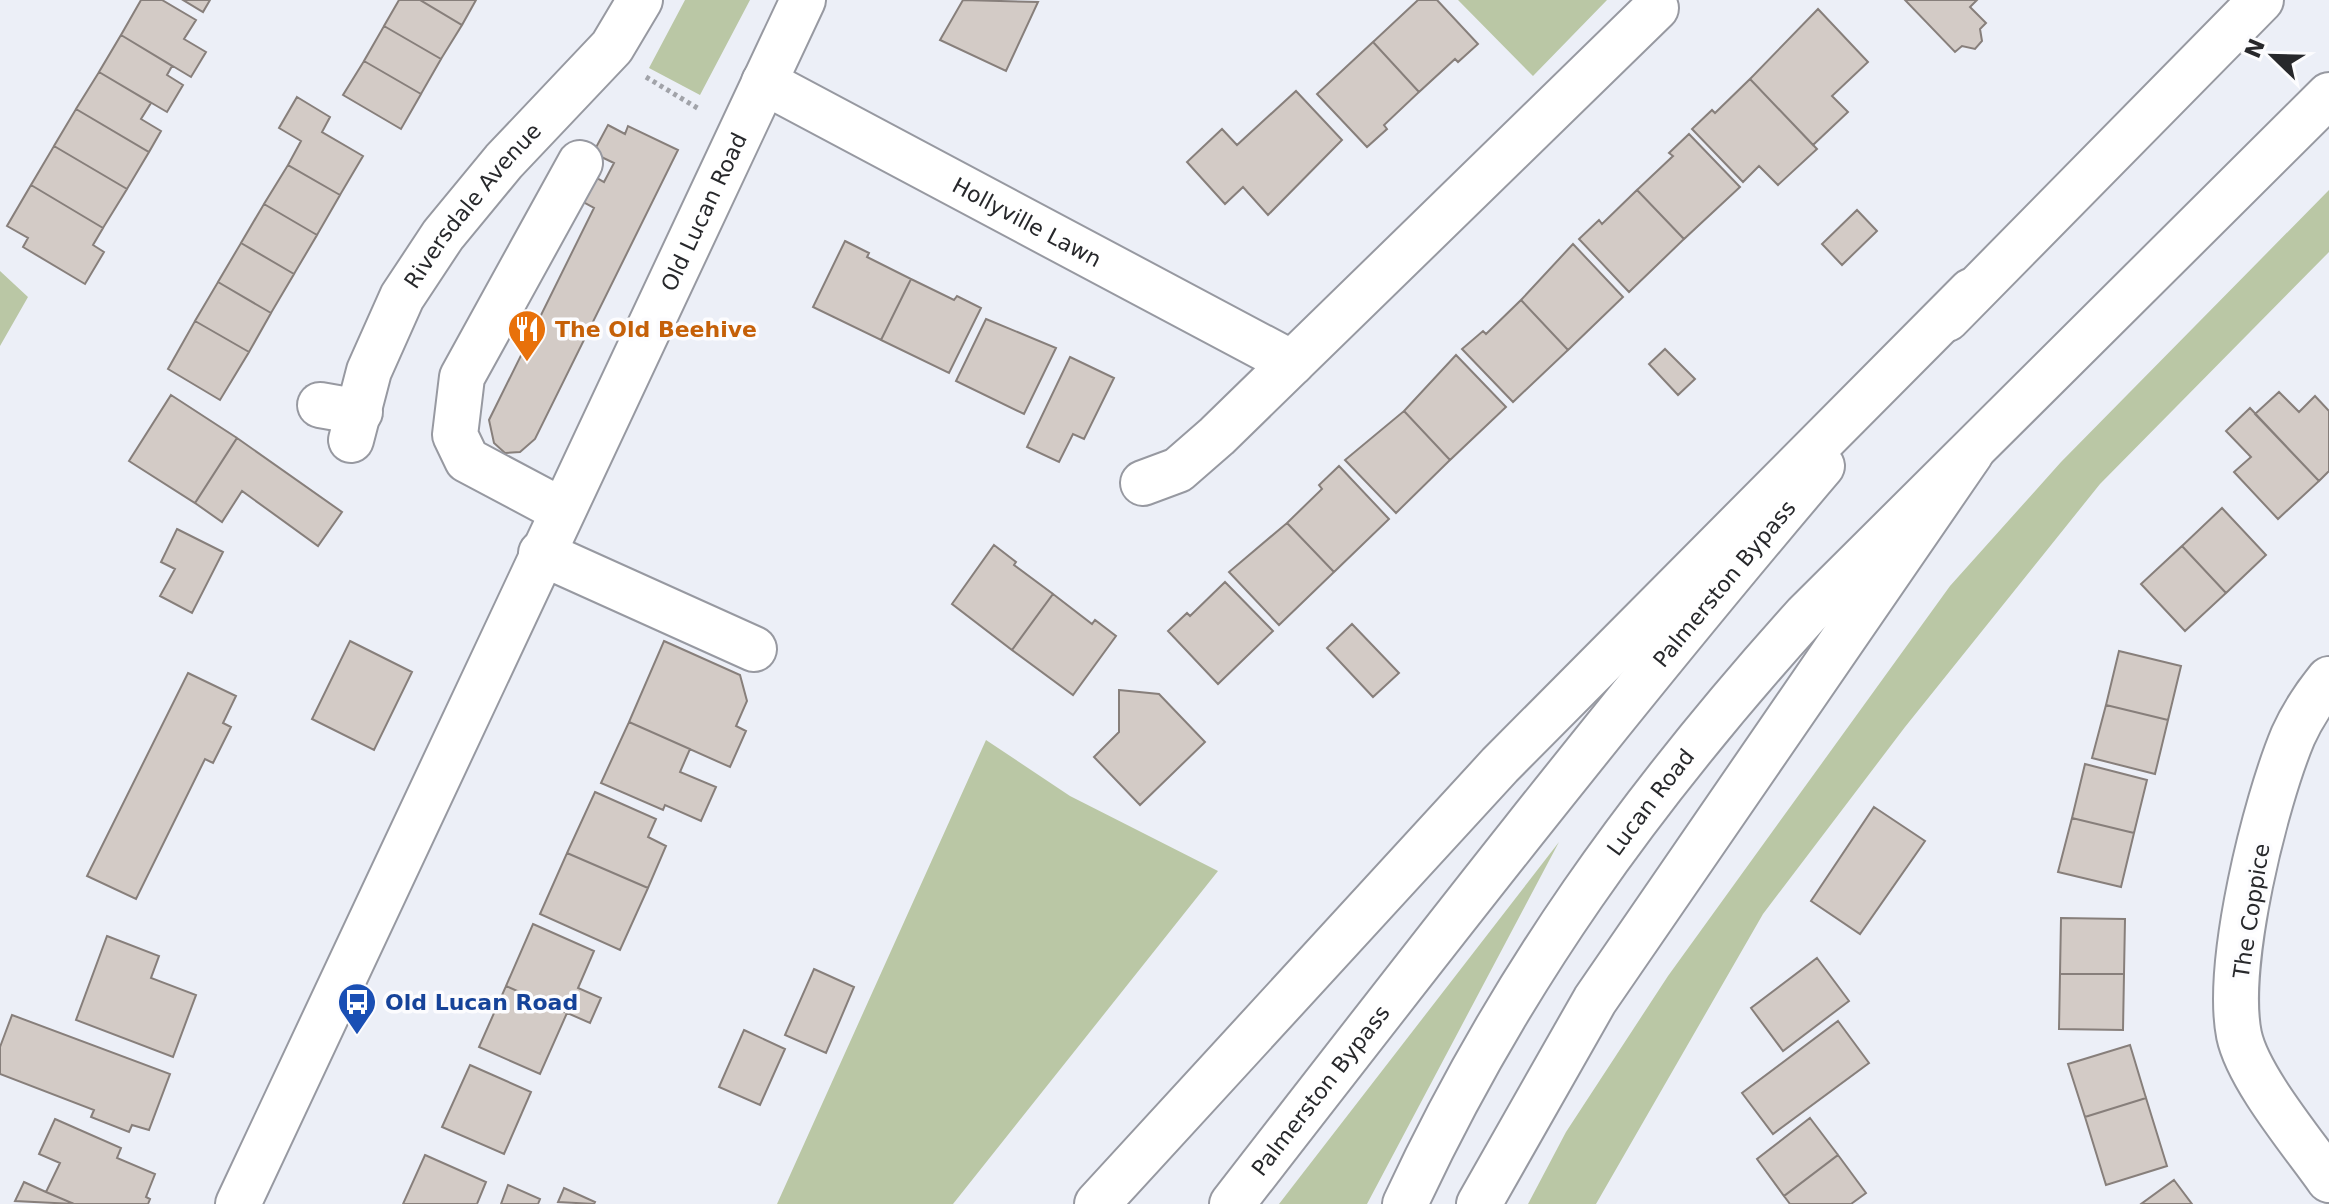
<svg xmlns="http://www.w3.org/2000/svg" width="2329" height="1204" font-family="'DejaVu Sans',sans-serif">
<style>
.green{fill:#bac7a5}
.building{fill:#d3cbc6;stroke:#877f7b;stroke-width:2}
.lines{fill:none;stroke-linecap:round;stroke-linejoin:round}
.minor-casing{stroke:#9799a1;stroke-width:48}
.major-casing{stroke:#9799a1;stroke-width:48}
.highway-casing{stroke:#9799a1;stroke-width:48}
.path{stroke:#a1a3a9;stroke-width:5;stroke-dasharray:4 4;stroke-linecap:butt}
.minor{stroke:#fff;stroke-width:44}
.major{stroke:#fff;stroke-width:44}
.highway{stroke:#fff;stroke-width:44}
.labels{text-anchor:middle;stroke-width:7;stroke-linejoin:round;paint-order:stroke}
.street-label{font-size:22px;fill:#27282b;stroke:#fcfcfe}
.food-label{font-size:22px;font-weight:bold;fill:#c56008;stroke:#fcfcfe;text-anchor:start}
.transit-label{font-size:22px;font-weight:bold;fill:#164399;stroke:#fcfcfe;text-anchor:start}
</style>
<rect width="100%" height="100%" fill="#eceff7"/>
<path class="green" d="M 685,0 L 750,0 L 700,95 L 649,68 Z
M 1458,0 L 1607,0 L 1533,76 Z
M 2329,190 L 2329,252 L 2100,484 L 1905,727 L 1763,914 L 1596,1204 L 1528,1204 L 1566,1132 L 1668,976 L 1950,586 L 2061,462 Z
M 0,271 L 28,297 L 0,346 Z
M 986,740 L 1070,796 L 1218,871 L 953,1204 L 777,1204 Z
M 1559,842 L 1367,1204 L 1279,1204 Z"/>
<path class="building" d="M 141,0 L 162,0 L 196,20 L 184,39 L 206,52 L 191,77 L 121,35 Z
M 183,0 L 210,0 L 203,12 Z
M 399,0 L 420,0 L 462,25 L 441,59 L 384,26 Z
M 420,0 L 476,0 L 462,25 Z
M 963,0 L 1038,2 L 1006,71 L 940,40 Z
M 1418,0 L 1437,0 L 1478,44 L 1458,62 L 1455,59 L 1419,92 L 1373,42 Z
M 1905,0 L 1977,0 L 1970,7 L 1986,23 L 1980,29 L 1982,41 L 1975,49 L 1962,46 L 1955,52 Z
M 1818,9 L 1868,62 L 1832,96 L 1848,112 L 1813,145 L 1750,79 Z
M 384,26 L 441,59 L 421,94 L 364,61 Z
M 121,35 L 172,66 L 167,75 L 183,85 L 167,112 L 99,72 Z
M 1373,42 L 1419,92 L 1384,125 L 1387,129 L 1367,147 L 1317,94 Z
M 364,61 L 421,94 L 401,129 L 343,95 Z
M 99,72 L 151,103 L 141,119 L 161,131 L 149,152 L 76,109 Z
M 1750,79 L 1817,149 L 1778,185 L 1759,166 L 1743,182 L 1692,129 L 1712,110 L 1715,113 Z
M 1296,91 L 1342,140 L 1268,215 L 1243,187 L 1225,204 L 1187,162 L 1222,129 L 1237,145 Z
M 297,97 L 330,117 L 322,132 L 363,156 L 340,195 L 288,165 L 301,141 L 279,128 Z
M 76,109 L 149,152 L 127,189 L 54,146 Z
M 608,125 L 625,134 L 628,126 L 678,150 L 535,439 L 520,452 L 505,453 L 494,443 L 489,420 L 594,208 L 576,198 L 588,173 L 604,182 L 614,163 L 593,153 Z
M 1689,134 L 1740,187 L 1684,239 L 1637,190 L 1673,156 L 1669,153 Z
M 54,146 L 127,189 L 103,228 L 31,185 Z
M 288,165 L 340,195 L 317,235 L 264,204 Z
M 31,185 L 103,228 L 93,245 L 104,252 L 85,284 L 23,247 L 28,238 L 7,226 Z
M 1637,190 L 1684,239 L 1629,292 L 1579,239 L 1599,220 L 1602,224 Z
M 264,204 L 317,235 L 294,274 L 241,243 Z
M 1857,210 L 1877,231 L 1842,265 L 1822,244 Z
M 845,241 L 869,253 L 867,257 L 911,279 L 881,340 L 813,307 Z
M 241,243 L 294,274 L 271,313 L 218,282 Z
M 1573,244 L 1623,297 L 1568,350 L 1521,300 Z
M 911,279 L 954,300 L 957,296 L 981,308 L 949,373 L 881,340 Z
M 218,282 L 271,313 L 249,352 L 195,321 Z
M 1521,300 L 1568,350 L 1513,402 L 1462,349 L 1483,331 L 1486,334 Z
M 986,319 L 1056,348 L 1024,414 L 956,381 Z
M 195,321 L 249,352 L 220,400 L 168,369 Z
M 1665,349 L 1695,379 L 1678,395 L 1649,364 Z
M 1456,355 L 1506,407 L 1450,460 L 1404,411 Z
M 1070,357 L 1114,378 L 1084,439 L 1073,434 L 1059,462 L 1027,447 Z
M 2279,392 L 2299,412 L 2315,396 L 2329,411 L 2329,471 L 2319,481 L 2255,414 Z
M 171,395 L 237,438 L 195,503 L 129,461 Z
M 2250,408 L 2319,481 L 2278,519 L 2234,472 L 2251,457 L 2226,431 Z
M 1404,411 L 1450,460 L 1396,513 L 1345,460 Z
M 237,438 L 342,512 L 318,546 L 242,491 L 222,522 L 195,503 Z
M 1339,466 L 1389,519 L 1334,572 L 1287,523 L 1322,489 L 1319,485 Z
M 2222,508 L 2266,555 L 2226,593 L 2182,546 Z
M 1287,523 L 1334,572 L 1279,625 L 1229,572 Z
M 177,529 L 223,552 L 192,613 L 160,596 L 175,569 L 161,562 Z
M 994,545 L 1016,562 L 1014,565 L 1053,594 L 1012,650 L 952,604 Z
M 2182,546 L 2226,593 L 2185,631 L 2141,584 Z
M 1225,582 L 1273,631 L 1218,684 L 1168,631 L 1187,613 L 1190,616 Z
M 1053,594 L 1092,624 L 1095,620 L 1116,636 L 1073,695 L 1012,650 Z
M 1352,624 L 1399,673 L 1373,697 L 1327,648 Z
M 350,641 L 412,672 L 374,750 L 312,719 Z
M 664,641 L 740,675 L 747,701 L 736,726 L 746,731 L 730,767 L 629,722 Z
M 2119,651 L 2181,666 L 2168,720 L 2106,705 Z
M 188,673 L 236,696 L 223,723 L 231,727 L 213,763 L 205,759 L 136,899 L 87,876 Z
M 1119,690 L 1159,694 L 1205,742 L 1140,805 L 1094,757 L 1119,732 Z
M 2106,705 L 2168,720 L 2155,774 L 2092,758 Z
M 629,722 L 690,749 L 680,772 L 716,787 L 701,821 L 665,805 L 663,810 L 601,783 Z
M 2085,764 L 2147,780 L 2134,833 L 2072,818 Z
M 595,792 L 656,819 L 648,837 L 666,846 L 648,888 L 567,853 Z
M 1874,807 L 1925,841 L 1860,934 L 1811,901 Z
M 2072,818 L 2134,833 L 2121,887 L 2058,872 Z
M 567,853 L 648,888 L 620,950 L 540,914 Z
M 2061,918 L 2125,919 L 2124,974 L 2060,974 Z
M 533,924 L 594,951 L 578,988 L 601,998 L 590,1023 L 506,986 Z
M 107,936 L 159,956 L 151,978 L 196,995 L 173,1057 L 76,1020 Z
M 1817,958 L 1849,1001 L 1783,1051 L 1751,1008 Z
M 814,969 L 854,987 L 826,1053 L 785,1035 Z
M 2060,974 L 2124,974 L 2123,1030 L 2059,1029 Z
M 506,986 L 567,1013 L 540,1074 L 479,1047 Z
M 12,1015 L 170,1074 L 149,1130 L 132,1125 L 129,1132 L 91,1117 L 94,1110 L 0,1074 L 0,1047 Z
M 1838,1021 L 1869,1063 L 1773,1134 L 1742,1093 Z
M 744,1030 L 785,1049 L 760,1105 L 719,1087 Z
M 2130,1045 L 2146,1098 L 2085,1117 L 2068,1064 Z
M 470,1065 L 531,1092 L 504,1154 L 442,1127 Z
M 2146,1098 L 2167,1166 L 2106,1185 L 2085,1117 Z
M 1810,1118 L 1838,1155 L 1784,1196 L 1757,1159 Z
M 55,1119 L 121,1148 L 117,1158 L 155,1174 L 146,1197 L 150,1199 L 148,1204 L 74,1204 L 46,1192 L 60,1163 L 39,1154 Z
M 425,1155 L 486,1182 L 477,1204 L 403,1204 Z
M 1838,1155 L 1866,1193 L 1851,1204 L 1790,1204 L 1784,1196 Z
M 2174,1180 L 2192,1204 L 2141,1204 Z
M 24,1182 L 46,1192 L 74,1204 L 15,1201 Z
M 508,1185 L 540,1199 L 538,1204 L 501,1204 Z
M 564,1188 L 595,1202 L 594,1204 L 558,1202 Z"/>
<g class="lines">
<g class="minor-casing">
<g id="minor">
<path id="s1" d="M 764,82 L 1292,363"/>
<path d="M 320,405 L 360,412"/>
<path id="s2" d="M 351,440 L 369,371 L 402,297 L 443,235 L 504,161 L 612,47 L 640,0"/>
<path d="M 1143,483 L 1178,470 L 1217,436 L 1656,8"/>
<path d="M 561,510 L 467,460 L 455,435 L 462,377 L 580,163"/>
<path d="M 541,553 L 754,649"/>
<path d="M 2329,679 C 2316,695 2302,716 2293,736 C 2265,803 2225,964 2239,1035 C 2248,1078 2303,1143 2329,1180"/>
<path id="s3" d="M 238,1204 L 803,0"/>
</g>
</g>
<g class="major-casing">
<g id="major">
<path d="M 1947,319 L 2261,0"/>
<path id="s4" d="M 1232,1204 C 1425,955 1618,706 1822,466"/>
<path id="s5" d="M 1405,1204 C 1509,980 1641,798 1806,615 L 2329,95"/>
</g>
</g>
<g class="highway-casing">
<path id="highway" d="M 1097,1204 L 1500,765 L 1971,291
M 1479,1204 L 1595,1000 L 1971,453"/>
</g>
<path class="path" d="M 646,77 L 699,109"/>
<use href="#minor" class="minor"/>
<use href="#major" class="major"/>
<use href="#highway" class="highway"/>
</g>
<defs>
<g id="restaurant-pin" transform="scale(2)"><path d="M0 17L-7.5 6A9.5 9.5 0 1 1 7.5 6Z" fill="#e8710a" stroke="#fcfcfe"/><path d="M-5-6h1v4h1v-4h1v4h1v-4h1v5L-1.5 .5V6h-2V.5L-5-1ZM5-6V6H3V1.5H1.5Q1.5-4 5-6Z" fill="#fff"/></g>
<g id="bus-pin" transform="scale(2)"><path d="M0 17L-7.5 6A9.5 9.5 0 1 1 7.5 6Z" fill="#1a4fb4" stroke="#fcfcfe"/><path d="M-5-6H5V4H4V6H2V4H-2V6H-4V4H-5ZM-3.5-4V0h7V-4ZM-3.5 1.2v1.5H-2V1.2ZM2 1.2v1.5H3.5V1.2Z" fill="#fff"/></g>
</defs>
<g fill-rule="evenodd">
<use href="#restaurant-pin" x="527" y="329"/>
<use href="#bus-pin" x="357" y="1002"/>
</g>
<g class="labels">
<g class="street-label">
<text dy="8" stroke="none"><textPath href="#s2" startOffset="268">Riversdale Avenue</textPath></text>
<text dy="8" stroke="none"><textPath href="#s3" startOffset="1096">Old Lucan Road</textPath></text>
<text dy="8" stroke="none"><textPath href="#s1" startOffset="298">Hollyville Lawn</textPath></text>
<text dy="8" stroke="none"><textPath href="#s4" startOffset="792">Palmerston Bypass</textPath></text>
<text dy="8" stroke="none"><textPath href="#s5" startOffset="472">Lucan Road</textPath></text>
<text transform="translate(2251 911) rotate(-81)" y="8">The Coppice</text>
<text dy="8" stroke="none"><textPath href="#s4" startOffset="144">Palmerston Bypass</textPath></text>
</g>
<g class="food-label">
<text x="555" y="337">The Old Beehive</text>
</g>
<g class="transit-label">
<text x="385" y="1010">Old Lucan Road</text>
</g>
</g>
<g transform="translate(2273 56) rotate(293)" stroke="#fcfcfe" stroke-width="6" paint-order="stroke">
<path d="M0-6L14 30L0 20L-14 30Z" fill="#27282b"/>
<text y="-12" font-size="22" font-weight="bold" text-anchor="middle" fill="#27282b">N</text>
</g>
</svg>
